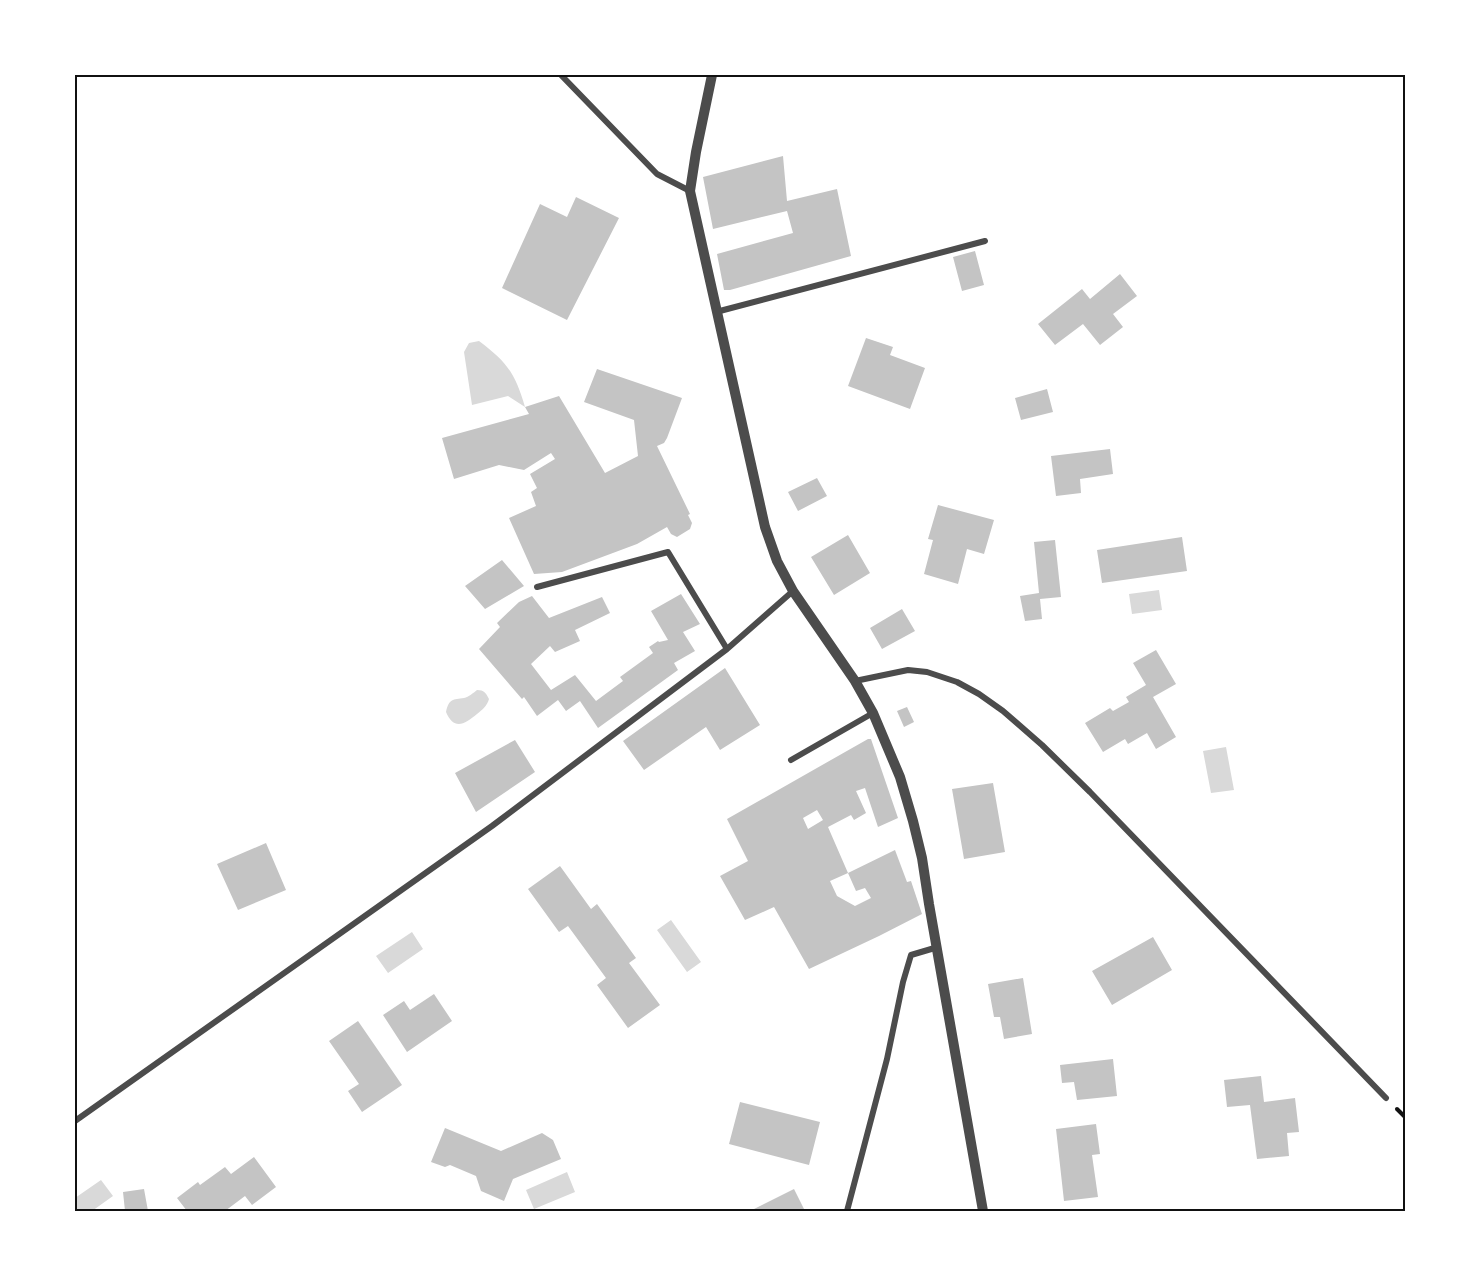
<svg xmlns="http://www.w3.org/2000/svg" width="1481" height="1286" font-family="Manrope,sans-serif">
<style>
.water{fill:#d9d9d9}
.building{fill:#c4c4c4;fill-rule:evenodd}
.lines{fill:none;stroke-linecap:round;stroke-linejoin:round}
.path{stroke:#111;stroke-width:4}
.minor{stroke:#4c4c4c;stroke-width:6}
.tertiary{stroke:#4c4c4c;stroke-width:10}
.neatline{fill:none;stroke:#111;stroke-width:2}
</style>
<rect width="100%" height="100%" fill="#fff"/>
<path class="water" d="M 479,341 C 507,362 515,373 525,407 L 508,396 L 472,405 L 464,352 L 469,343 Z
M 1159,590 L 1162,610 L 1132,614 L 1129,594 Z
M 477,690 C 484,690 486,693 489,699 C 487,706 483,709 477,714 C 465,724 454,731 446,712 C 449,698 453,700 464,698 C 469,697 473,693 477,690 Z
M 1226,747 L 1234,790 L 1211,793 L 1203,751 Z
M 671,920 L 701,962 L 687,972 L 657,930 Z
M 412,932 L 423,949 L 388,973 L 376,956 Z
M 567,1172 L 575,1192 L 534,1209 L 526,1190 Z
M 101,1180 L 113,1196 L 92,1211 L 75,1211 L 75,1198 Z"/>
<path class="building" d="M 783,156 L 787,201 L 837,189 L 851,256 L 730,290 L 724,290 L 717,254 L 793,233 L 787,211 L 713,229 L 703,177 Z
M 576,197 L 619,218 L 567,320 L 502,288 L 540,204 L 567,217 Z
M 975,251 L 984,285 L 962,291 L 953,257 Z
M 1120,274 L 1137,296 L 1113,314 L 1123,327 L 1100,345 L 1083,324 L 1055,345 L 1038,324 L 1082,289 L 1090,299 Z
M 866,338 L 893,347 L 890,355 L 925,368 L 910,409 L 848,386 Z
M 597,369 L 682,398 L 667,438 L 664,443 L 657,446 L 690,514 L 688,515 L 692,523 L 690,529 L 677,537 L 671,534 L 667,527 L 637,544 L 562,572 L 534,574 L 509,518 L 536,506 L 531,492 L 537,488 L 530,474 L 555,459 L 551,453 L 524,470 L 499,465 L 454,479 L 442,438 L 529,414 L 525,407 L 559,396 L 605,473 L 638,456 L 634,420 L 584,402 Z
M 1047,389 L 1053,412 L 1021,420 L 1015,398 Z
M 1110,449 L 1113,474 L 1080,479 L 1081,493 L 1056,496 L 1051,456 Z
M 817,478 L 827,496 L 798,511 L 788,492 Z
M 938,505 L 994,520 L 984,554 L 967,549 L 958,584 L 924,574 L 933,540 L 928,539 Z
M 848,535 L 870,573 L 834,595 L 811,557 Z
M 1182,537 L 1187,571 L 1102,583 L 1097,550 Z
M 1055,540 L 1061,597 L 1040,599 L 1042,619 L 1025,621 L 1020,596 L 1039,593 L 1034,542 Z
M 502,560 L 524,586 L 485,609 L 465,586 Z
M 681,594 L 700,624 L 683,632 L 695,651 L 674,663 L 678,670 L 598,728 L 580,701 L 566,711 L 558,700 L 537,716 L 524,697 L 522,699 L 479,649 L 500,627 L 497,623 L 519,602 L 532,596 L 549,618 L 602,597 L 610,613 L 575,630 L 580,641 L 555,652 L 550,646 L 531,664 L 551,690 L 575,675 L 596,701 L 623,681 L 620,677 L 653,653 L 649,647 L 658,641 L 659,642 L 668,640 L 651,611 Z
M 902,609 L 915,631 L 882,649 L 870,628 Z
M 1156,650 L 1176,684 L 1153,697 L 1176,737 L 1156,749 L 1147,733 L 1128,744 L 1125,739 L 1103,752 L 1085,723 L 1110,708 L 1113,711 L 1129,702 L 1126,697 L 1146,685 L 1133,663 Z
M 725,668 L 760,725 L 720,750 L 706,727 L 644,770 L 623,741 Z
M 907,707 L 914,722 L 904,727 L 897,711 Z
M 868,739 L 871,739 L 872,742 L 898,818 L 878,827 L 865,788 L 856,791 L 866,813 L 854,820 L 851,815 L 828,827 L 848,873 L 895,850 L 907,882 L 911,881 L 922,914 L 879,936 L 809,969 L 774,907 L 745,920 L 720,876 L 748,861 L 727,819 ZM 817,810 L 823,820 L 808,829 L 803,818 ZM 848,873 L 856,891 L 865,888 L 871,898 L 855,906 L 837,896 L 830,881 Z
M 515,740 L 535,772 L 476,812 L 455,773 Z
M 993,783 L 1005,852 L 964,859 L 952,789 Z
M 266,843 L 286,890 L 238,910 L 217,864 Z
M 560,866 L 591,909 L 597,904 L 636,958 L 629,963 L 660,1005 L 628,1028 L 597,985 L 606,978 L 568,926 L 559,932 L 528,889 Z
M 1153,937 L 1172,970 L 1112,1005 L 1092,971 Z
M 1023,978 L 1032,1034 L 1004,1039 L 1000,1017 L 994,1017 L 988,984 Z
M 434,994 L 452,1021 L 407,1052 L 383,1015 L 404,1001 L 410,1010 Z
M 358,1021 L 402,1085 L 362,1112 L 348,1091 L 359,1084 L 329,1041 Z
M 1113,1059 L 1117,1096 L 1077,1100 L 1074,1082 L 1062,1083 L 1060,1065 Z
M 1261,1076 L 1264,1102 L 1295,1098 L 1299,1132 L 1287,1133 L 1289,1156 L 1257,1159 L 1250,1105 L 1227,1107 L 1224,1080 Z
M 740,1102 L 820,1122 L 809,1165 L 729,1144 Z
M 1096,1124 L 1100,1154 L 1092,1155 L 1098,1197 L 1064,1201 L 1056,1129 Z
M 445,1128 L 501,1151 L 542,1133 L 553,1140 L 561,1159 L 513,1179 L 504,1201 L 481,1191 L 476,1176 L 450,1165 L 445,1167 L 431,1162 Z
M 254,1157 L 276,1187 L 252,1205 L 245,1196 L 225,1211 L 187,1211 L 177,1198 L 198,1182 L 200,1185 L 225,1167 L 231,1174 Z
M 144,1189 L 148,1211 L 125,1211 L 123,1192 Z
M 794,1189 L 805,1211 L 750,1211 Z"/>
<g class="lines">
<path class="path" d="M 1397,1109 L 1406,1118"/>
<path class="minor" d="M 561,75 L 657,174 L 690,191
M 716,312 L 985,241
M 537,587 L 668,552 L 727,649
M 855,681 L 908,670 L 927,672 L 957,682 L 979,694 L 1003,711 L 1042,745 L 1090,792 L 1386,1098
M 791,760 L 873,713
M 75,1121 L 492,826 L 727,649 L 793,591
M 847,1211 L 887,1059 L 903,982 L 911,955 L 938,947"/>
<path class="tertiary" d="M 712,75 L 696,152 L 690,191 L 765,527 L 777,561 L 793,591 L 855,681 L 873,713 L 900,777 L 913,821 L 922,858 L 929,904 L 983,1211"/>
</g>
<rect width="1481" height="1286" fill="none" stroke="#ffffff" stroke-width="153"/>
<rect x="76" y="76" width="1328" height="1134" class="neatline"/>
</svg>
